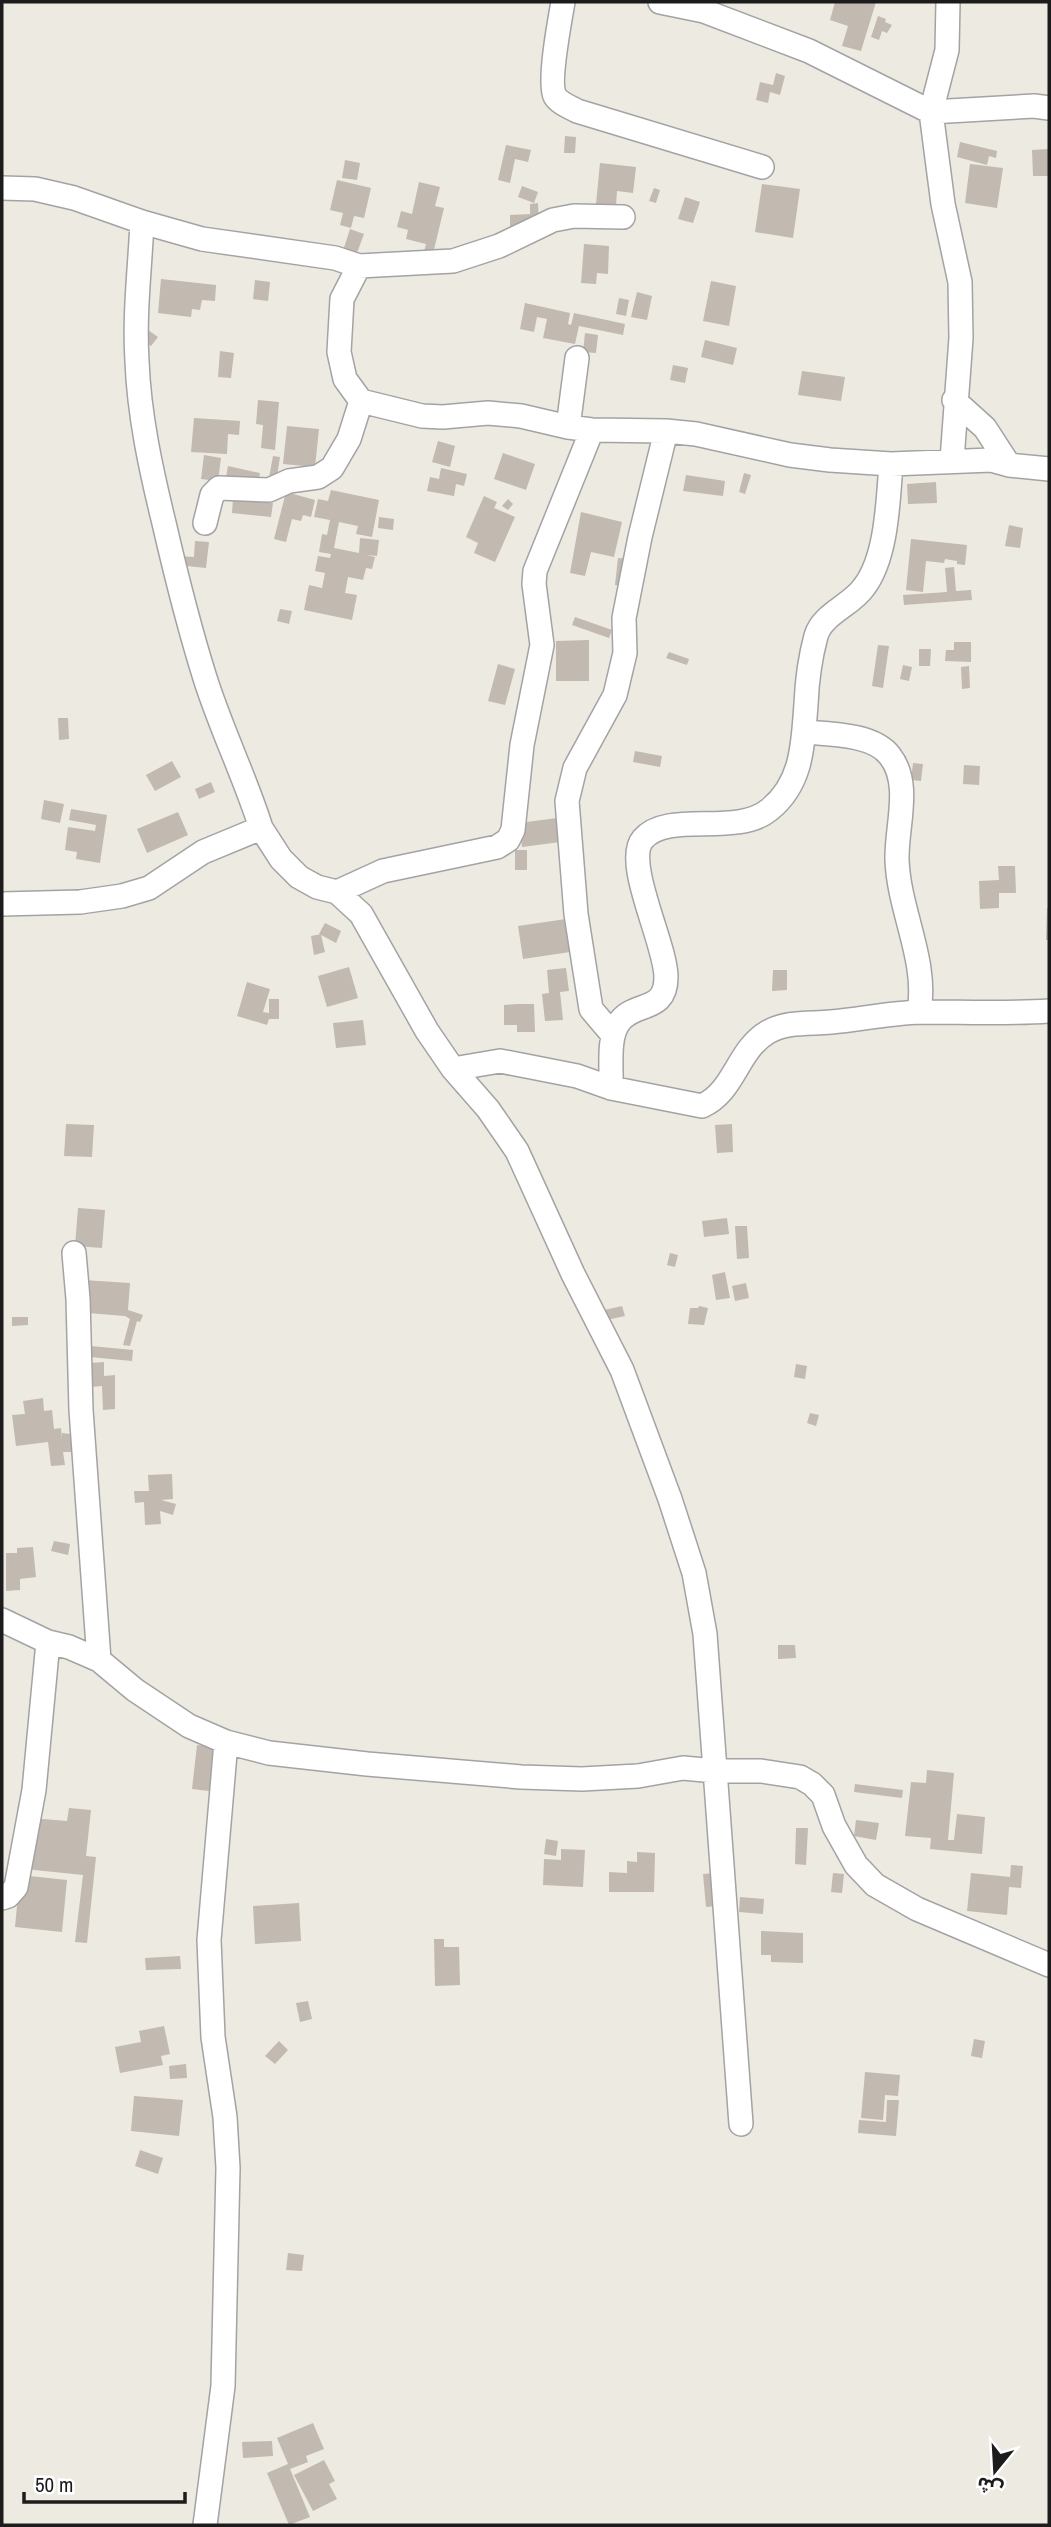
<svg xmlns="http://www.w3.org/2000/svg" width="1051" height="2527" font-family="'Archivo Narrow','Noto Sans Arabic',sans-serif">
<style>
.building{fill:#c2b9b1}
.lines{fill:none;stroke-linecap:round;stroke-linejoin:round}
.minor-casing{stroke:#a3a3a3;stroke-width:26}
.minor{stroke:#fff;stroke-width:23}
</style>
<rect width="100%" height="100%" fill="#edeae2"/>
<path class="building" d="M 835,2 L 876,2 L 861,51 L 842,46 L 848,26 L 830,20 Z
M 878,16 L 886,19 L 885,22 L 892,25 L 887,33 L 882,31 L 879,40 L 871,37 Z
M 776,73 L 785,76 L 780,95 L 770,92 L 768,103 L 756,100 L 760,82 L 773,85 Z
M 565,136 L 576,137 L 575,153 L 564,153 Z
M 960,142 L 997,151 L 996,158 L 989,156 L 987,165 L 957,157 Z
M 506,145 L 531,150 L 528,162 L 515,159 L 510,183 L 498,180 Z
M 1049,149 L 1049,176 L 1033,176 L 1032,150 Z
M 345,160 L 360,163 L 357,180 L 342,178 Z
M 600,163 L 636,167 L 633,193 L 617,191 L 616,206 L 596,204 Z
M 970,164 L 1003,168 L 997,208 L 965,203 Z
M 337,180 L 371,188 L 364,218 L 354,216 L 351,228 L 340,225 L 343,213 L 330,210 Z
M 419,182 L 440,187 L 435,206 L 444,208 L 431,262 L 422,260 L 426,244 L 406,239 L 408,230 L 397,227 L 401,211 L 412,214 Z
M 762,184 L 800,189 L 793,238 L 755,232 Z
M 522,186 L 538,192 L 534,203 L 518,197 Z
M 654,188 L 660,190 L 656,203 L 649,201 Z
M 685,197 L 700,202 L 693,223 L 678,219 Z
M 538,203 L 539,228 L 510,229 L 510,215 L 530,214 L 530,204 Z
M 350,229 L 364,234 L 354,261 L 341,257 Z
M 584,244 L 609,246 L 608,274 L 597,273 L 596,284 L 581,283 Z
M 161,279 L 216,285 L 215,301 L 202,300 L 200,310 L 192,309 L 191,317 L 158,313 Z
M 255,280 L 270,282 L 268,301 L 253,299 Z
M 711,281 L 736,286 L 729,326 L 703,321 Z
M 637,292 L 652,296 L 647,320 L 631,317 Z
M 619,298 L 629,300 L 626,316 L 616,314 Z
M 525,303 L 570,313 L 568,324 L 571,325 L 574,313 L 625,324 L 623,335 L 579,326 L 575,344 L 543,338 L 547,319 L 537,317 L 534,332 L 520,329 Z
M 148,330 L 158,337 L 151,346 L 142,339 Z
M 585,333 L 598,335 L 596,353 L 583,352 Z
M 705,340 L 737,348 L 733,365 L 701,357 Z
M 220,351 L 234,353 L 231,378 L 218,377 Z
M 673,365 L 688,368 L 685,383 L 670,380 Z
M 802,371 L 845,377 L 841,401 L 798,395 Z
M 258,400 L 279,402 L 275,450 L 261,448 L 263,425 L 256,424 Z
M 194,418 L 240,421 L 239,435 L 228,434 L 227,454 L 191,452 Z
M 287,426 L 319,429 L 315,467 L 283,464 Z
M 438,441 L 455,446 L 450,467 L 432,462 Z
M 503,453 L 535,464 L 526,490 L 494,479 Z
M 204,455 L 221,458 L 218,481 L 201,479 Z
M 273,456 L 280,457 L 276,483 L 268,483 Z
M 228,466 L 260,473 L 258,484 L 226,477 Z
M 441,468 L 467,474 L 464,486 L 456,484 L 454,496 L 427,491 L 430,477 L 439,479 Z
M 744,473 L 751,475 L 745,494 L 739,492 Z
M 686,475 L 725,481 L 723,496 L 683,491 Z
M 936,482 L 937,503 L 908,504 L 907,484 Z
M 331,490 L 379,500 L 372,537 L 356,534 L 358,526 L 339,522 L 334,548 L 359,553 L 360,538 L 379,540 L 377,556 L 366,555 L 375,557 L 372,569 L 366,568 L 363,580 L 348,577 L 345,593 L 357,595 L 352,620 L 304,610 L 309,585 L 322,588 L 325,573 L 315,571 L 318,556 L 330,558 L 331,554 L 319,552 L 322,534 L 327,535 L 330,520 L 314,517 L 318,499 L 328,501 Z
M 286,492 L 315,500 L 311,517 L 303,515 L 301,521 L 292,519 L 286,542 L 274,539 Z
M 484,496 L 497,502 L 494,508 L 515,517 L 495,562 L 474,553 L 478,543 L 466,537 Z
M 233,498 L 273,503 L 271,517 L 232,513 Z
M 508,499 L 513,504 L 508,510 L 502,506 Z
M 581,512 L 622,522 L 614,557 L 591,552 L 585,576 L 570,573 Z
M 379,517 L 394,519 L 393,530 L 378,528 Z
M 1009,525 L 1023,528 L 1020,548 L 1005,546 Z
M 911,539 L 967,545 L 965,565 L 957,564 L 957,561 L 945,559 L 944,563 L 926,561 L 923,592 L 906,590 Z
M 195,541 L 209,542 L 206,568 L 177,565 L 178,556 L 194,557 Z
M 618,558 L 630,559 L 627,586 L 615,585 Z
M 954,567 L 956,591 L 971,590 L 972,600 L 904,605 L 903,595 L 947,592 L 945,568 Z
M 280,609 L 292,611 L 289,624 L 277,621 Z
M 575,617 L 612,630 L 609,638 L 572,625 Z
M 589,640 L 589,681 L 556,681 L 556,641 Z
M 954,642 L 971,642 L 971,662 L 945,661 L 946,650 L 954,650 Z
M 878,645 L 889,646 L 883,688 L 872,686 Z
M 919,649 L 931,649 L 930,666 L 919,666 Z
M 669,652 L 689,659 L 687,665 L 666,658 Z
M 498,664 L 515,669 L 505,705 L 488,701 Z
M 903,665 L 912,667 L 909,681 L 900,679 Z
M 969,666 L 970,688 L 962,689 L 961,667 Z
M 58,718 L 68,718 L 69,739 L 59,740 Z
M 635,751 L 662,756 L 660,767 L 633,762 Z
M 172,761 L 181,777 L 155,791 L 146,775 Z
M 913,763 L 923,764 L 921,781 L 911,780 Z
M 964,765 L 980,766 L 979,785 L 963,784 Z
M 211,782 L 215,792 L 199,799 L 195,789 Z
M 44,800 L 64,804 L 60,823 L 41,819 Z
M 71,809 L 107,815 L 100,863 L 76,859 L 77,852 L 65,850 L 68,827 L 95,831 L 96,825 L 69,820 Z
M 178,812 L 188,835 L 147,853 L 137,829 Z
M 557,818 L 560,842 L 522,847 L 519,823 Z
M 515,850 L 527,850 L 527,870 L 515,870 Z
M 998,866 L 1015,866 L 1016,893 L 999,893 L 999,908 L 980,909 L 979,881 L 999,880 Z
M 1047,908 L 1049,908 L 1049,940 L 1046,940 Z
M 566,919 L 570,952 L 523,959 L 518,926 Z
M 325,923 L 341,931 L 336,943 L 321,935 L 325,952 L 314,955 L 311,936 L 321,934 L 319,934 Z
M 349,967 L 358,998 L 327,1007 L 318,976 Z
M 566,968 L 569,991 L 560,992 L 563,1020 L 545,1021 L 542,994 L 549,993 L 547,970 Z
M 773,970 L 787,970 L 787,990 L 772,991 Z
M 247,982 L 270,989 L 263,1012 L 269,1013 L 269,999 L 279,999 L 279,1019 L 269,1019 L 267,1025 L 237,1016 Z
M 517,1004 L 534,1004 L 535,1032 L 517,1032 L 517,1025 L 504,1025 L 504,1005 Z
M 363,1020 L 366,1045 L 336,1048 L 333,1023 Z
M 66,1124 L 94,1125 L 92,1157 L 64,1156 Z
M 732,1124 L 733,1152 L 717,1153 L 715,1125 Z
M 78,1208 L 105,1210 L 102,1248 L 75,1246 Z
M 727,1218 L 729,1234 L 704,1237 L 702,1221 Z
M 735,1226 L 747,1226 L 749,1258 L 737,1259 Z
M 670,1253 L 678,1255 L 675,1267 L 667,1265 Z
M 725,1272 L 730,1298 L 716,1300 L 712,1275 Z
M 83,1280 L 130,1283 L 128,1310 L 143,1315 L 140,1322 L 137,1321 L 130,1346 L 123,1345 L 130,1319 L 125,1316 L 87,1313 L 89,1291 L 82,1291 Z
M 746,1283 L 749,1298 L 735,1301 L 732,1286 Z
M 622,1306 L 625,1316 L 602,1321 L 600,1311 Z
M 699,1306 L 708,1308 L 704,1325 L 688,1324 L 690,1308 L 698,1308 Z
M 12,1317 L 28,1317 L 28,1325 L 12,1326 Z
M 91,1346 L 133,1350 L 132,1361 L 90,1357 Z
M 104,1362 L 104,1376 L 115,1375 L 115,1409 L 103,1410 L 102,1386 L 91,1387 L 90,1363 Z
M 796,1364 L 807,1366 L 805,1379 L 794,1377 Z
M 43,1398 L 44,1411 L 52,1410 L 54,1429 L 61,1428 L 62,1439 L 62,1433 L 71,1434 L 71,1452 L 63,1452 L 65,1465 L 51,1466 L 48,1442 L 16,1446 L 12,1415 L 25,1414 L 23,1401 Z
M 810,1413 L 819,1415 L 816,1426 L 807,1423 Z
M 172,1474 L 173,1499 L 161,1500 L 176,1504 L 173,1515 L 160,1511 L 161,1524 L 145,1525 L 144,1502 L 135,1503 L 134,1491 L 149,1491 L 148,1475 Z
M 54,1541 L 70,1544 L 68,1555 L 51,1551 Z
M 33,1547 L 36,1577 L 20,1579 L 20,1590 L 6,1591 L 6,1553 L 17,1553 L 17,1548 Z
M 778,1645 L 795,1645 L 796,1658 L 778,1659 Z
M 197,1745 L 214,1747 L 209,1791 L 192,1789 Z
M 927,1770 L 954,1773 L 948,1840 L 954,1840 L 957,1814 L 985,1817 L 982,1854 L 930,1849 L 931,1838 L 905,1836 L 911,1782 L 926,1783 Z
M 855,1784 L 903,1790 L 902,1798 L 854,1792 Z
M 69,1808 L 91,1810 L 86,1856 L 96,1857 L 87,1943 L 75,1942 L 83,1875 L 25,1869 L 31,1818 L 67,1821 Z
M 856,1820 L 879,1823 L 876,1840 L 854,1836 Z
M 796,1828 L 808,1828 L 806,1865 L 795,1864 Z
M 546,1839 L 558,1841 L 556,1856 L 544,1854 Z
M 561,1849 L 585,1850 L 583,1887 L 543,1885 L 544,1859 L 561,1860 Z
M 637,1852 L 655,1853 L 654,1892 L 609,1892 L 609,1872 L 627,1873 L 627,1861 L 637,1862 Z
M 1011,1865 L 1023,1866 L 1021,1888 L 1009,1887 L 1007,1915 L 967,1911 L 971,1873 L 1010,1877 Z
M 715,1873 L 717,1906 L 706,1907 L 703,1874 Z
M 833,1873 L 844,1874 L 842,1893 L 831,1892 Z
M 20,1875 L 67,1880 L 62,1932 L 15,1927 Z
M 740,1897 L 764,1899 L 763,1914 L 739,1912 Z
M 299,1903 L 301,1941 L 255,1944 L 253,1906 Z
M 761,1931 L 803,1933 L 803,1963 L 771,1962 L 771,1955 L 761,1955 Z
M 434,1939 L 444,1939 L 444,1947 L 459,1947 L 460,1985 L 435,1986 Z
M 180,1956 L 181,1969 L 146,1970 L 145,1958 Z
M 308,2001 L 312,2019 L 300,2022 L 296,2003 Z
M 164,2026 L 170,2054 L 161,2056 L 163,2065 L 120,2073 L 115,2047 L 141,2042 L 139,2031 Z
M 974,2039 L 985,2041 L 982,2058 L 971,2056 Z
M 279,2041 L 288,2050 L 275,2064 L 265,2056 Z
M 186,2064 L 187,2078 L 170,2079 L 169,2066 Z
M 865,2072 L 900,2075 L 898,2096 L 885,2095 L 883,2120 L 861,2118 Z
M 134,2096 L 183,2100 L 179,2136 L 131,2131 Z
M 887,2100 L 899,2100 L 896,2136 L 858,2133 L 859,2120 L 886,2122 Z
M 140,2150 L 163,2158 L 158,2174 L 135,2166 Z
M 288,2253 L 304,2255 L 302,2271 L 286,2270 Z
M 313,2423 L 324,2449 L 306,2456 L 308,2462 L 290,2469 L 310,2517 L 289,2525 L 267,2473 L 288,2464 L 277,2438 Z
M 272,2441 L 273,2456 L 243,2458 L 242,2442 Z
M 324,2460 L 335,2481 L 329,2484 L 337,2499 L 313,2511 L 294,2475 Z"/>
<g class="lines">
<g class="minor-casing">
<path id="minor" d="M 563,2 C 560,19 548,83 555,96 C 559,103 570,107 577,111 L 762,167
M 660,2 L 704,11 L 809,51 L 931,112 L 1034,106 L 1049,108
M 948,2 L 947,50 L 931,112 L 943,204 L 960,282 L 961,338 L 952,460
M 2,188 L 35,189 L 74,198 L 142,222 L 202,239 L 335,258 L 359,266 L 453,261 L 499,246 L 553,220 L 574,216 L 623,217
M 359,266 L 342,299 L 339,352 L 345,379 L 361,401 L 422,416 L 443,417 L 488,413 L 521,416 L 568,427 L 592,430 L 666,431 L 696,434 L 790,455 L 830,460 L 891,464 L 991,460 L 1009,465 L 1049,469
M 954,400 L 985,428 L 1009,465
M 568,427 L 577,358
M 205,523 L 212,495 L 219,488 L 269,490 L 289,481 L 318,477 L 332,468 L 349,439 L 361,401
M 805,732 C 830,734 874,734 890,756 C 912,784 896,827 897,860 C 899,912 928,960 919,1012
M 261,828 L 281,859 L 299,877 L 317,887 L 337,892 L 361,914 L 427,1031 L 453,1069 L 488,1109 L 517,1151 L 573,1274 L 622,1370 L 670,1499 L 694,1573 L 705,1634 L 741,2124
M 337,892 L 383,871 L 497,847 L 508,840 L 513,830 L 522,745 L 542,645 L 534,584 L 535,571 L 592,430
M 2,904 L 80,902 L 122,896 L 149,888 L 203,852 L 261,828 C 245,777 221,729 205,678 C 189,627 176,575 164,523 C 151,470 139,415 137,361 C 134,314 140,268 142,222
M 613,1035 L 591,1009 L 576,914 L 567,801 L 575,768 L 615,695 L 625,653 L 624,618 L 640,537 L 666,431
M 453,1069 L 500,1061 L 521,1065 L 577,1076 L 611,1088 L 702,1106 C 735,1091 737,1050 768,1032 C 787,1021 810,1024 831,1022 C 861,1019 891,1013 921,1012 C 964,1012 1006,1014 1049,1011
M 611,1088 C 612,1069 607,1036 620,1021 C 636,1001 666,1013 666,977 C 666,944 623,862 643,839 C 668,810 736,837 769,810 C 803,783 803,743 806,704 C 807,681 810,658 816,636 C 822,614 852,605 864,587 C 887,557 888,501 891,464
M 74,1253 L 78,1299 L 81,1410 L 99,1660
M 2,1620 L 48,1642 L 69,1647 L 99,1660 L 135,1690 L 189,1726 L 226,1742 L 269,1753 L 367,1764 L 521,1777 L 582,1779 L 638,1776 L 683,1768 L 715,1771 L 761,1771 L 800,1777 L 812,1784 L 823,1795 L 834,1826 L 856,1865 L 875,1885 L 917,1909 L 1049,1965
M 2,1898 L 8,1896 L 16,1887 L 34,1790 L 48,1642
M 205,2525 L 223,2386 L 228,2168 L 225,2117 L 213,2037 L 209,1940 L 226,1742"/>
</g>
<use href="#minor" class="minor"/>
</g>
<rect width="1051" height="2527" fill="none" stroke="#1c1c1c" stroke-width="7"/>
<g transform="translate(995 2471) rotate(198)" stroke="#ffffff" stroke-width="5" paint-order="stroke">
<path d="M0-5L12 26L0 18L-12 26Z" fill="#1c1c1c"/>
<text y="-10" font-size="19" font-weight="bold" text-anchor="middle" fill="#1c1c1c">ش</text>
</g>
<path d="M24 2492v10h161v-10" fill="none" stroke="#1c1c1c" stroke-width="3.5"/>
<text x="35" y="2492" font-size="21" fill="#1c1c1c" stroke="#ffffff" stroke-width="5" paint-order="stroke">50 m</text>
</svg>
